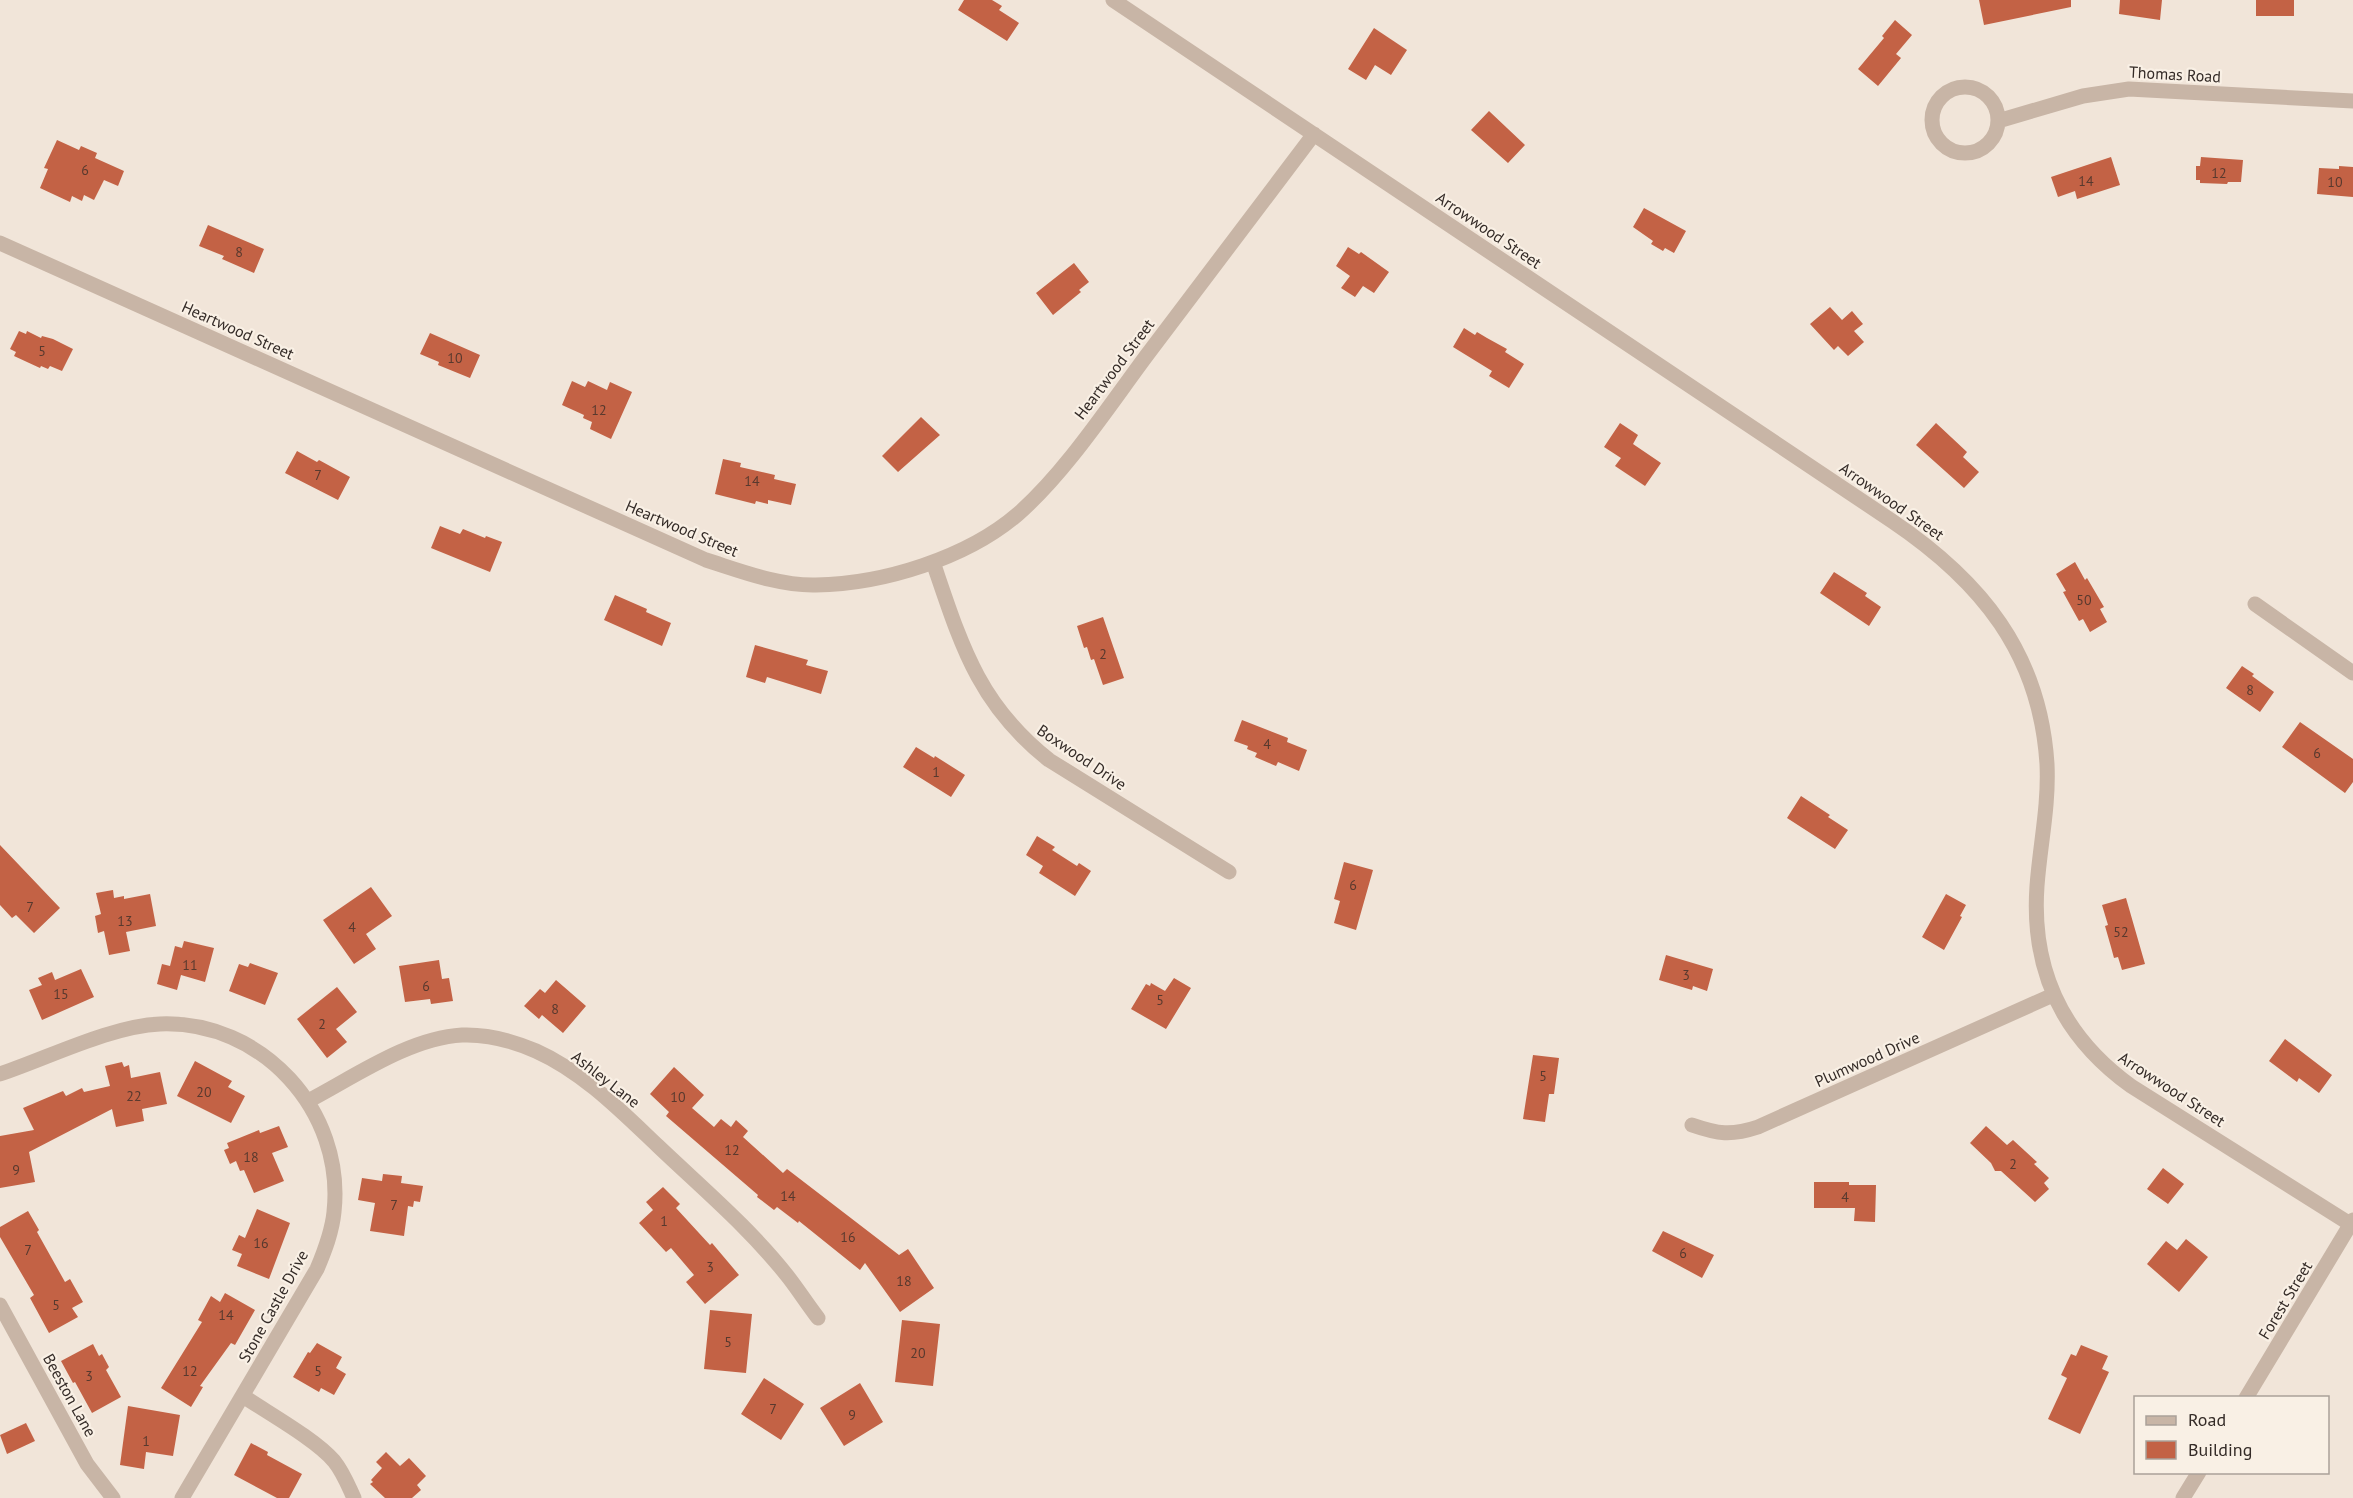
<svg xmlns="http://www.w3.org/2000/svg" width="2353" height="1498" font-family="'PT Sans',sans-serif">
<style>
.building{fill:#c36245}
.lines{fill:none;stroke-linecap:round;stroke-linejoin:round}
.minor{stroke:#c8b5a6;stroke-width:15}
.tertiary{stroke:#c8b5a6;stroke-width:15}
.labels{text-anchor:middle;stroke-width:4.5;stroke-linejoin:round;paint-order:stroke}
.number-label{font-size:14px;fill:#58392e}
.street-label{font-size:16px;fill:#342b27;stroke:#f9f0e5}
</style>
<rect width="100%" height="100%" fill="#f1e5d9"/>
<path class="building" d="M 964,0 L 992,0 L 1002,6 L 999,10 L 1019,23 L 1007,41 L 958,10 Z
M 1979,0 L 2071,0 L 2071,7 L 1984,25 Z
M 2120,0 L 2162,0 L 2160,20 L 2119,14 Z
M 2256,0 L 2294,0 L 2294,16 L 2256,16 Z
M 1895,20 L 1912,35 L 1896,54 L 1901,58 L 1878,86 L 1858,69 L 1884,38 L 1882,36 Z
M 1374,28 L 1407,50 L 1391,75 L 1375,65 L 1366,80 L 1348,69 Z
M 1489,111 L 1525,145 L 1508,163 L 1471,130 Z
M 57,140 L 79,150 L 81,146 L 97,153 L 95,158 L 124,171 L 118,186 L 104,180 L 94,200 L 84,195 L 82,201 L 72,196 L 70,202 L 40,188 L 48,169 L 44,168 Z
M 2111,157 L 2120,185 L 2077,199 L 2075,191 L 2058,197 L 2051,177 Z
M 2201,157 L 2243,160 L 2241,182 L 2228,182 L 2227,184 L 2200,183 L 2200,180 L 2196,180 L 2196,166 L 2200,166 Z
M 2339,166 L 2353,167 L 2353,197 L 2317,194 L 2319,168 L 2339,169 Z
M 1644,208 L 1686,231 L 1674,253 L 1665,248 L 1663,251 L 1651,244 L 1653,241 L 1633,227 Z
M 208,225 L 264,249 L 254,273 L 222,259 L 224,256 L 199,246 Z
M 1348,247 L 1359,254 L 1361,252 L 1389,272 L 1374,293 L 1363,286 L 1355,297 L 1341,288 L 1350,276 L 1336,266 Z
M 1074,263 L 1089,282 L 1079,290 L 1081,292 L 1053,315 L 1036,293 Z
M 1830,307 L 1842,320 L 1852,311 L 1863,324 L 1854,331 L 1864,342 L 1848,356 L 1838,346 L 1834,350 L 1810,324 Z
M 1464,328 L 1475,335 L 1477,332 L 1487,338 L 1507,349 L 1505,352 L 1524,364 L 1509,388 L 1489,376 L 1492,371 L 1453,347 Z
M 19,331 L 26,334 L 27,331 L 41,338 L 42,336 L 53,339 L 73,349 L 62,371 L 50,366 L 48,369 L 41,366 L 40,368 L 14,356 L 16,352 L 10,349 Z
M 430,333 L 480,355 L 470,378 L 438,365 L 439,362 L 420,354 Z
M 572,381 L 585,387 L 588,381 L 607,390 L 610,382 L 632,392 L 611,439 L 590,429 L 592,422 L 583,418 L 584,415 L 562,405 Z
M 921,417 L 940,435 L 898,472 L 882,456 Z
M 1620,423 L 1638,435 L 1633,444 L 1661,463 L 1645,486 L 1615,466 L 1621,458 L 1604,447 Z
M 1936,423 L 1967,452 L 1963,457 L 1979,472 L 1964,488 L 1916,445 Z
M 297,451 L 317,462 L 319,460 L 350,477 L 338,500 L 285,473 Z
M 723,459 L 741,463 L 740,467 L 775,475 L 774,479 L 796,484 L 791,505 L 768,500 L 768,504 L 756,501 L 755,504 L 715,494 Z
M 440,526 L 460,534 L 463,529 L 485,538 L 486,536 L 502,542 L 490,572 L 431,548 Z
M 2075,562 L 2085,580 L 2087,578 L 2104,607 L 2100,609 L 2107,622 L 2090,632 L 2083,619 L 2079,621 L 2063,592 L 2066,591 L 2056,574 Z
M 1834,572 L 1867,593 L 1865,596 L 1881,607 L 1869,626 L 1820,593 Z
M 615,595 L 647,609 L 646,612 L 671,623 L 662,646 L 604,620 Z
M 1103,617 L 1124,678 L 1103,685 L 1094,659 L 1091,660 L 1087,647 L 1084,648 L 1077,626 Z
M 755,645 L 808,660 L 806,665 L 828,671 L 821,694 L 767,677 L 765,683 L 746,677 Z
M 2242,666 L 2254,674 L 2252,676 L 2274,692 L 2260,712 L 2226,688 Z
M 1242,720 L 1288,738 L 1287,742 L 1307,750 L 1299,771 L 1278,762 L 1276,766 L 1255,757 L 1257,753 L 1247,749 L 1248,746 L 1234,741 Z
M 2300,722 L 2353,759 L 2353,782 L 2345,793 L 2282,747 Z
M 916,747 L 934,758 L 935,756 L 965,775 L 951,797 L 903,767 Z
M 1801,796 L 1830,815 L 1828,817 L 1848,830 L 1835,849 L 1787,818 Z
M 1037,836 L 1055,847 L 1052,850 L 1077,866 L 1079,863 L 1091,871 L 1075,896 L 1039,873 L 1043,866 L 1026,855 Z
M 0,845 L 60,908 L 34,933 L 16,915 L 12,918 L 0,905 Z
M 1344,862 L 1373,870 L 1356,930 L 1334,923 L 1340,901 L 1334,899 Z
M 371,887 L 392,916 L 366,934 L 376,949 L 354,964 L 323,920 Z
M 113,890 L 114,898 L 124,896 L 124,899 L 150,894 L 156,926 L 126,932 L 130,951 L 109,955 L 104,931 L 98,933 L 95,916 L 101,914 L 96,893 Z
M 1946,894 L 1966,905 L 1960,916 L 1962,917 L 1944,950 L 1922,937 Z
M 2126,898 L 2145,964 L 2122,970 L 2118,957 L 2114,958 L 2111,947 L 2105,926 L 2108,925 L 2102,905 Z
M 184,941 L 214,948 L 205,982 L 181,975 L 177,990 L 157,984 L 162,964 L 170,966 L 175,946 L 182,948 Z
M 1666,955 L 1713,969 L 1707,991 L 1693,986 L 1692,990 L 1659,980 Z
M 439,960 L 442,979 L 449,978 L 453,1001 L 431,1004 L 430,999 L 405,1002 L 399,966 Z
M 250,963 L 278,973 L 265,1005 L 229,991 L 239,964 L 248,967 Z
M 81,969 L 94,997 L 42,1020 L 29,990 L 42,985 L 38,978 L 52,972 L 55,980 Z
M 1174,978 L 1191,988 L 1166,1029 L 1131,1009 L 1146,984 L 1150,986 L 1151,983 L 1165,991 Z
M 556,980 L 586,1006 L 563,1033 L 542,1015 L 539,1019 L 524,1006 L 540,989 L 545,993 Z
M 337,987 L 357,1012 L 336,1029 L 347,1042 L 327,1058 L 297,1019 Z
M 2285,1039 L 2332,1075 L 2319,1093 L 2299,1078 L 2297,1082 L 2269,1061 Z
M 1533,1055 L 1559,1058 L 1554,1094 L 1549,1094 L 1545,1122 L 1523,1119 Z
M 195,1061 L 232,1081 L 228,1087 L 245,1096 L 231,1123 L 177,1096 Z
M 122,1062 L 124,1067 L 129,1065 L 131,1078 L 160,1072 L 167,1104 L 142,1109 L 144,1121 L 116,1127 L 112,1109 L 29,1152 L 35,1182 L 0,1188 L 0,1136 L 34,1130 L 23,1108 L 63,1091 L 66,1096 L 82,1088 L 84,1092 L 110,1086 L 105,1066 Z
M 674,1067 L 704,1095 L 692,1108 L 714,1127 L 721,1119 L 731,1127 L 736,1120 L 748,1131 L 743,1137 L 783,1173 L 787,1169 L 899,1255 L 908,1249 L 934,1288 L 900,1312 L 865,1263 L 860,1270 L 799,1221 L 798,1223 L 777,1207 L 774,1210 L 757,1197 L 758,1195 L 666,1116 L 669,1112 L 650,1094 Z
M 279,1126 L 288,1147 L 272,1153 L 284,1181 L 254,1193 L 244,1170 L 240,1171 L 236,1161 L 230,1164 L 224,1150 L 229,1148 L 227,1143 L 259,1130 L 260,1133 Z
M 1986,1126 L 2007,1145 L 2013,1140 L 2037,1162 L 2034,1164 L 2049,1178 L 2044,1183 L 2049,1189 L 2035,1202 L 2001,1171 L 1995,1171 L 1991,1163 L 1970,1143 Z
M 2163,1168 L 2184,1184 L 2168,1204 L 2147,1189 Z
M 383,1174 L 402,1176 L 401,1183 L 423,1186 L 420,1202 L 414,1201 L 413,1207 L 408,1206 L 404,1236 L 370,1231 L 375,1203 L 358,1200 L 362,1178 L 382,1181 Z
M 1814,1182 L 1849,1182 L 1849,1185 L 1876,1185 L 1875,1222 L 1854,1221 L 1855,1208 L 1814,1208 Z
M 663,1187 L 680,1204 L 676,1208 L 710,1245 L 712,1243 L 739,1275 L 705,1304 L 686,1282 L 694,1275 L 671,1248 L 666,1252 L 639,1223 L 653,1210 L 646,1202 Z
M 257,1209 L 290,1223 L 269,1279 L 237,1266 L 242,1254 L 232,1250 L 239,1235 L 245,1238 Z
M 28,1211 L 39,1230 L 37,1232 L 65,1282 L 70,1279 L 83,1302 L 72,1308 L 78,1317 L 49,1333 L 30,1298 L 34,1295 L 0,1237 L 0,1227 Z
M 1663,1231 L 1714,1255 L 1702,1278 L 1652,1251 Z
M 2186,1239 L 2208,1257 L 2179,1292 L 2147,1264 L 2166,1241 L 2177,1250 Z
M 225,1293 L 255,1310 L 235,1345 L 231,1343 L 200,1386 L 203,1387 L 191,1407 L 161,1388 L 202,1322 L 198,1320 L 211,1296 L 220,1302 Z
M 710,1310 L 752,1314 L 746,1373 L 704,1369 Z
M 902,1320 L 940,1324 L 933,1386 L 895,1382 Z
M 317,1343 L 342,1357 L 336,1368 L 346,1374 L 334,1395 L 321,1388 L 319,1392 L 293,1377 L 308,1352 L 310,1353 Z
M 93,1344 L 99,1356 L 102,1354 L 109,1367 L 106,1370 L 121,1397 L 92,1413 L 75,1382 L 73,1383 L 61,1361 Z
M 2081,1345 L 2108,1356 L 2102,1369 L 2109,1372 L 2080,1434 L 2048,1419 L 2067,1378 L 2061,1375 L 2071,1354 L 2076,1356 Z
M 764,1378 L 804,1404 L 781,1440 L 741,1414 Z
M 860,1383 L 883,1422 L 844,1446 L 820,1408 Z
M 128,1406 L 180,1415 L 173,1456 L 146,1452 L 144,1469 L 120,1465 Z
M 26,1423 L 35,1441 L 7,1454 L 0,1435 Z
M 251,1443 L 268,1452 L 267,1455 L 302,1474 L 289,1498 L 277,1498 L 234,1475 Z
M 386,1452 L 400,1466 L 409,1458 L 426,1476 L 417,1485 L 421,1490 L 412,1498 L 385,1498 L 370,1484 L 373,1482 L 371,1480 L 382,1468 L 376,1462 Z"/>
<g class="lines">
<path class="minor" d="M 1113,0 L 1892,521 C 1981,581 2040,653 2047,764 C 2049,806 2040,845 2037,886 C 2031,970 2063,1037 2131,1086 L 2350,1224
M1932 120a33 33 0 1 1 66 0a33 33 0 1 1-66 0Z
M 1998,121 L 2083,96 L 2129,89 L 2353,101
M 0,243 L 706,560 C 741,571 779,586 816,585 C 883,584 967,558 1018,514 C 1065,473 1109,406 1147,355 C 1203,282 1258,208 1314,134
M 933,562 C 961,644 978,704 1049,760 L 1229,872
M 2255,604 L 2353,673
M 0,1074 C 48,1058 111,1026 160,1024 C 262,1020 345,1111 334,1212 C 332,1232 325,1250 317,1269 L 182,1498
M 308,1101 C 354,1077 409,1038 462,1035 C 488,1034 513,1041 536,1051 C 583,1072 621,1111 658,1146 C 702,1188 751,1229 789,1278 C 799,1291 808,1305 818,1318
M 1692,1125 C 1718,1134 1731,1136 1758,1127 L 2053,995
M 0,1305 L 87,1464 L 113,1498
M 243,1396 C 268,1413 315,1439 334,1461 C 343,1472 348,1485 354,1498"/>
<path class="tertiary" d="M 2246,1398 L 2353,1220
M 2183,1498 L 2199,1472"/>
</g>
<g class="labels">
<g class="number-label">
<text x="85" y="175">6</text>
<text x="2219" y="178">12</text>
<text x="2086" y="186">14</text>
<text x="2335" y="187">10</text>
<text x="239" y="257">8</text>
<text x="42" y="356">5</text>
<text x="455" y="363">10</text>
<text x="599" y="415">12</text>
<text x="318" y="480">7</text>
<text x="752" y="486">14</text>
<text x="2084" y="605">50</text>
<text x="1103" y="659">2</text>
<text x="2250" y="695">8</text>
<text x="1267" y="749">4</text>
<text x="2317" y="758">6</text>
<text x="936" y="777">1</text>
<text x="1353" y="890">6</text>
<text x="30" y="912">7</text>
<text x="125" y="926">13</text>
<text x="352" y="932">4</text>
<text x="2121" y="937">52</text>
<text x="190" y="970">11</text>
<text x="1686" y="980">3</text>
<text x="426" y="991">6</text>
<text x="61" y="999">15</text>
<text x="1160" y="1005">5</text>
<text x="555" y="1014">8</text>
<text x="322" y="1029">2</text>
<text x="1543" y="1081">5</text>
<text x="204" y="1097">20</text>
<text x="134" y="1101">22</text>
<text x="678" y="1102">10</text>
<text x="732" y="1155">12</text>
<text x="251" y="1162">18</text>
<text x="2013" y="1169">2</text>
<text x="16" y="1175">9</text>
<text x="788" y="1201">14</text>
<text x="1845" y="1202">4</text>
<text x="394" y="1210">7</text>
<text x="664" y="1226">1</text>
<text x="848" y="1242">16</text>
<text x="261" y="1248">16</text>
<text x="28" y="1255">7</text>
<text x="1683" y="1258">6</text>
<text x="710" y="1272">3</text>
<text x="904" y="1286">18</text>
<text x="56" y="1310">5</text>
<text x="226" y="1320">14</text>
<text x="728" y="1347">5</text>
<text x="918" y="1358">20</text>
<text x="190" y="1376">12</text>
<text x="318" y="1376">5</text>
<text x="89" y="1381">3</text>
<text x="773" y="1414">7</text>
<text x="852" y="1420">9</text>
<text x="146" y="1446">1</text>
</g>
<g class="street-label">
<text transform="translate(2175 74) rotate(3)" y="6">Thomas Road</text>
<text transform="translate(1489 230) rotate(34)" y="6">Arrowwood Street</text>
<text transform="translate(238 330) rotate(24)" y="6">Heartwood Street</text>
<text transform="translate(1114 369) rotate(-53)" y="6">Heartwood Street</text>
<text transform="translate(1892 501) rotate(35)" y="6">Arrowwood Street</text>
<text transform="translate(682 528) rotate(23)" y="6">Heartwood Street</text>
<text transform="translate(1082 757) rotate(34)" y="6">Boxwood Drive</text>
<text transform="translate(1867 1059) rotate(-24)" y="6">Plumwood Drive</text>
<text transform="translate(606 1079) rotate(38)" y="6">Ashley Lane</text>
<text transform="translate(2172 1089) rotate(33)" y="6">Arrowwood Street</text>
<text transform="translate(2285 1300) rotate(-59)" y="6">Forest Street</text>
<text transform="translate(273 1306) rotate(-61)" y="6">Stone Castle Drive</text>
<text transform="translate(70 1395) rotate(61)" y="6">Beeston Lane</text>
</g>
</g>
<rect x="2134" y="1396" width="195" height="78" fill="#f9f0e5" stroke="#aaa199" stroke-width="1.5"/>
<rect x="2146" y="1416" width="30" height="9" fill="#c8b5a6" stroke="#aaa199" stroke-width="1.5"/>
<text x="2188" y="1426" font-size="18" fill="#342b27">Road</text>
<rect x="2146" y="1441" width="30" height="18" fill="#c36245" stroke="#aaa199" stroke-width="1.5"/>
<text x="2188" y="1456" font-size="18" fill="#342b27">Building</text>
</svg>
